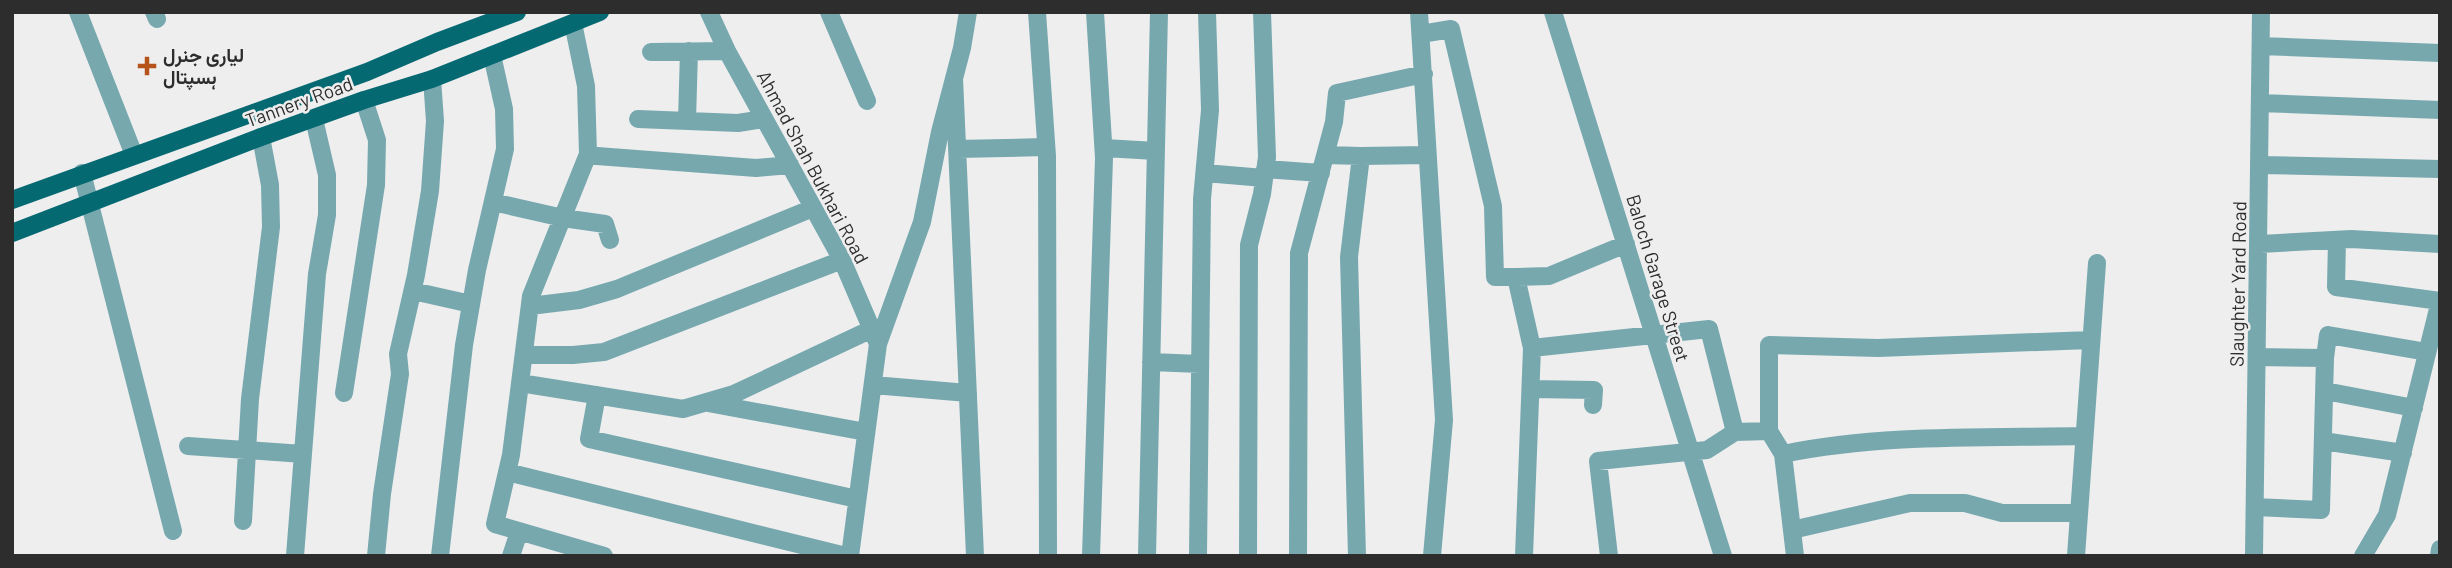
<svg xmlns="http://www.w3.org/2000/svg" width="2452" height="568" font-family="Barlow,Vazirmatn,sans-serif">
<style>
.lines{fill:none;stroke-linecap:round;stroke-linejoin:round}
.minor{stroke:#77a8ae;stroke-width:18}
.major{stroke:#056972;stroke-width:18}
.poi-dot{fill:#b6531b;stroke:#eeeeef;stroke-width:2.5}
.labels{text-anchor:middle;stroke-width:5;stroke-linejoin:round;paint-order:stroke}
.poi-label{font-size:19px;font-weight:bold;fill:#2d2d2d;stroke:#eeeeef;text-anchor:start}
.street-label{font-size:19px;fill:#2d2d2d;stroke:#eeeeef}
</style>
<rect width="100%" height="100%" fill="#eeeeef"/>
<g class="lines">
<path class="minor" d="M 78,12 L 134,155
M 154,12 L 157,19
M 709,12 L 727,51 L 842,260 L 878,344 L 850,556
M 829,12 L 867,101
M 1037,12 L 1047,156 L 1048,556
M 1419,12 L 1444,420 L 1432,556
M 1553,12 L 1723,556
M 573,23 L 586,86 L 588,154 L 531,296 L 511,455 L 495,524 L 604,556
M 1421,34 L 1451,29 L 1493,206 L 1495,277 L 1516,277 L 1532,348 L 1524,556
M 2261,46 L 2440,53
M 651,52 L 727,51
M 954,78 L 975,556
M 2261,103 L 2440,110
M 638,119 L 738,123 L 764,119
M 687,121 L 689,51
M 1104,148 L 1156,151
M 957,149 L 1046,147
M 1326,155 L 1361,156 L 1349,257 L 1357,556
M 597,156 L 756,168 L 790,165
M 1361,156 L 1427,155
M 2260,165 L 2440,169
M 1265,169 L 1321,173
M 82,173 L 173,531
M 1205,173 L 1264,178
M 493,202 L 563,218 L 605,224 L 610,240
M 2337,240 L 2336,287 L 2440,301
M 2260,244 L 2351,239 L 2440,244
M 1516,277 L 1549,276 L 1626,244
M 413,291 L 471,304
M 530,306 L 579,300 L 617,289 L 813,208
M 878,344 L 922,222 L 940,132 L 962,48 L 968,12
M 1532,348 L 1709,329 L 1735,432
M 524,355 L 573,355 L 604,352 L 842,260
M 2325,358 L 2328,335 L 2427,352
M 1151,362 L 1200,364
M 520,383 L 683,409 L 734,394 L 872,329
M 873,385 L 968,393
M 1531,389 L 1594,390 L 1593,405
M 2325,391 L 2414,408
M 344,393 L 376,185 L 377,140 L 364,100
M 597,395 L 589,439 L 857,499
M 708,403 L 866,432
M 2323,441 L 2403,453
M 188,446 L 303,454
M 1783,454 C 1881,434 1983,438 2083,436
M 507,472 L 846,556
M 2255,507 L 2321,510 L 2325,358 L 2258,357
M 243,521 L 250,399 L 271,227 L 270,185 L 261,137
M 1792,530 L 1910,503 L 1965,503 L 2002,513 L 2078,513
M 295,556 L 317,274 L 327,215 L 327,175 L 314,119
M 376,556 L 382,494 L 400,374 L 398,354 L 416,275 L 430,191 L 435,121 L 432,79
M 440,556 L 464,345 L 477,270 L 505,149 L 504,109 L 492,55
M 511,556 L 519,532
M 1091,556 L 1104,158 L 1095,12
M 1147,556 L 1159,12
M 1198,556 L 1202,199 L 1210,110 L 1207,12
M 1248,556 L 1249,245 L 1262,194 L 1267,157 L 1262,12
M 1298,556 L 1299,253 L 1334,122 L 1337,93 L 1424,74
M 1609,556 L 1598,461 L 1707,450 L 1735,432 L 1769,431
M 1795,556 L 1783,454 L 1769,431 L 1769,345 L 1878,348 L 2090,340
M 2076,556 L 2097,263
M 2254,556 L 2261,12
M 2363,556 L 2387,515 L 2440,301
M 2439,556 L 2440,549"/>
<path class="major" d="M 12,200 L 367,72 L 437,42 L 517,12
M 12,233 L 261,137 L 364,100 L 432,79 L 600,12"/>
</g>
<path class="poi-dot" d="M143.5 55.5h7v7h7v7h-7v7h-7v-7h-7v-7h7z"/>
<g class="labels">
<g class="poi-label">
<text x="163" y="62">لیاری جنرل<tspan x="163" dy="22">ہسپتال</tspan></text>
</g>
<g class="street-label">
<text transform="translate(299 102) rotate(-20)" y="7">Tannery Road</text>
<text transform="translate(813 167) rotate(62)" y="7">Ahmad Shah Bukhari Road</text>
<text transform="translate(1658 278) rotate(73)" y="7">Baloch Garage Street</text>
<text transform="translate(2238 284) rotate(-89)" y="7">Slaughter Yard Road</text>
</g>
</g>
<rect width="2452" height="568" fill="none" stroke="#2d2d2d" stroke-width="28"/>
</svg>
